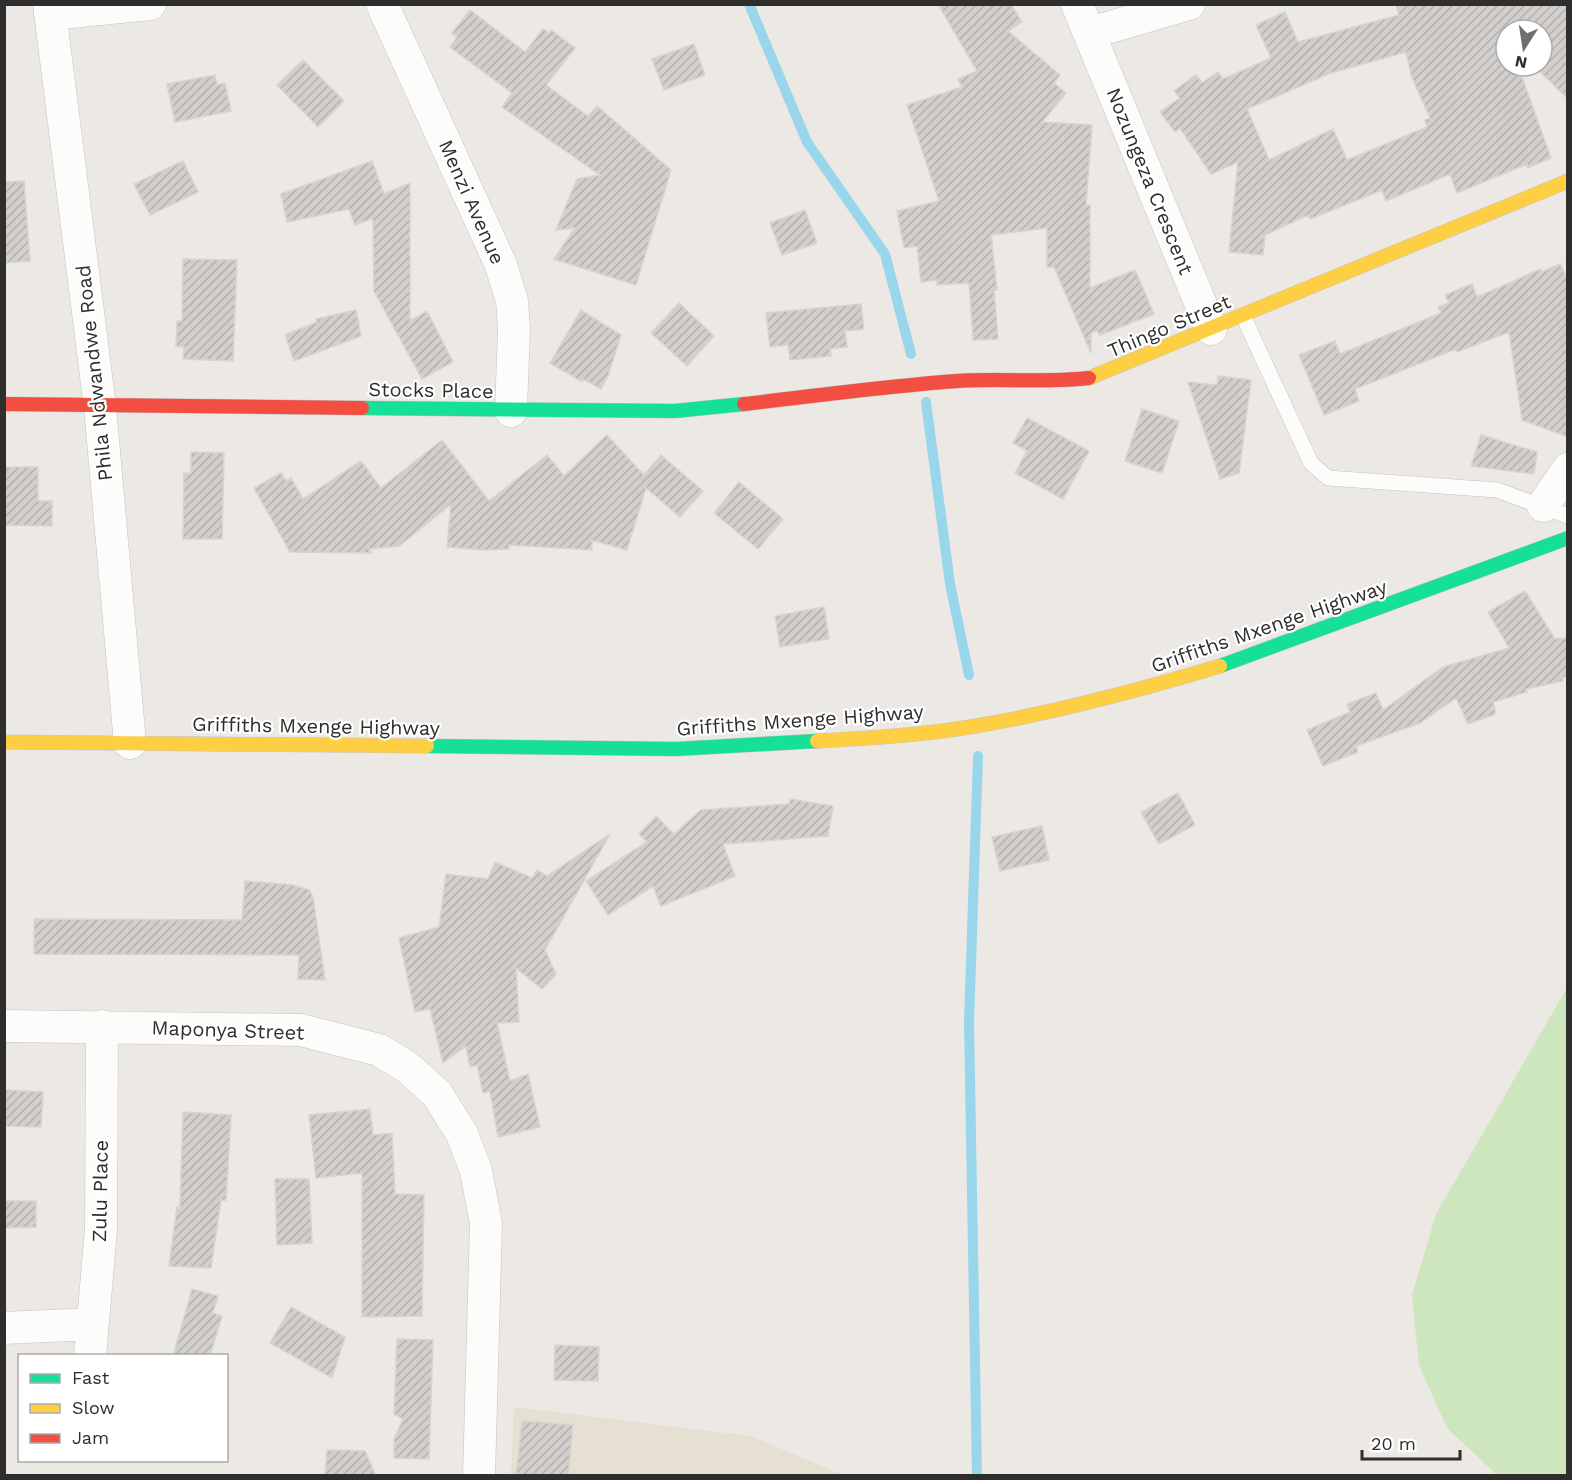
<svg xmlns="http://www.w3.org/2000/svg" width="1572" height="1480" font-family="'Work Sans',sans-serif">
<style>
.education{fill:#e6e0d3}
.park{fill:#cee6be}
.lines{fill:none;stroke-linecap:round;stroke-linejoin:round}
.stream{stroke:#99d6ec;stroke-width:10}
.building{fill:url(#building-hatch);stroke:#d7d4d0;stroke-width:1.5;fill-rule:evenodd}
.lane-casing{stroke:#c5c4c5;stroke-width:16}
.street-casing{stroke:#c5c4c5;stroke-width:33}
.fast-casing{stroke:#c5c4c5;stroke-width:15}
.slow-casing{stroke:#c5c4c5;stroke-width:15}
.jam-casing{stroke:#c5c4c5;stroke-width:15}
.lane{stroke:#fcfcfb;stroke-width:15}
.street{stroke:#fcfcfb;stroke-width:32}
.fast{stroke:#16e098;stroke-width:14}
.slow{stroke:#ffcf43;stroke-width:14}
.jam{stroke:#f24e42;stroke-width:14}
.labels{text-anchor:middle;stroke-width:4.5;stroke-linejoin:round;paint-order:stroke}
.street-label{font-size:20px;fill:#2e2e2e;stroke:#fff}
</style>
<defs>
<pattern id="building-hatch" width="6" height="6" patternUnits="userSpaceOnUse" patternTransform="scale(1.5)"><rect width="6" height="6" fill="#d1cecb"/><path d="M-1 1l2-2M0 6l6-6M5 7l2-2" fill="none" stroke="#b4b1af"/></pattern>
</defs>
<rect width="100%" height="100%" fill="#ece8e4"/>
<path class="education" d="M 514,1407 L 751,1436 L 843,1475 L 511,1476 Z"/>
<path class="park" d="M 1567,988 L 1567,1475 L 1497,1475 L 1447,1428 L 1419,1365 L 1412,1295 L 1436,1214 Z"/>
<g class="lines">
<path class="stream" d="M 749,4 L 807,142 L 885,254 L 911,354
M 926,402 L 950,584 L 969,675
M 977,1476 L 969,1022 L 978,756"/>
</g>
<path class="building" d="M 938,4 L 1011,4 L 1022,22 L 1008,31 L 1060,75 L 1054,83 L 1066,93 L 1042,122 L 1092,125 L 1086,205 L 1090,205 L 1090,288 L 1135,270 L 1154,314 L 1100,335 L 1097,331 L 1091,333 L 1091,353 L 1054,267 L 1047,267 L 1047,228 L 991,235 L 997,290 L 994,290 L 998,339 L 973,340 L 969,283 L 937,285 L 937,280 L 921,282 L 917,246 L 904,248 L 897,211 L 939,201 L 907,105 L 962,87 L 958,79 L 977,71 Z
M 1396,4 L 1568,4 L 1568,99 L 1534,66 L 1542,66 L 1542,30 L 1506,30 L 1506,66 L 1518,66 L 1551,158 L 1528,168 L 1527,164 L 1457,193 L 1450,174 L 1386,201 L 1382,190 L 1310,219 L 1308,215 L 1265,235 L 1263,255 L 1229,252 L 1238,162 L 1211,174 L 1180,128 L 1175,132 L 1160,112 L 1180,98 L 1174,91 L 1196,75 L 1202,83 L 1218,72 L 1223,79 L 1271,58 L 1256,25 L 1285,12 L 1298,42 L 1399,15 ZM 1406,52 L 1411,75 L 1430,118 L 1425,120 L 1427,127 L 1347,160 L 1333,129 L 1269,160 L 1247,109 L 1331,73 Z
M 470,10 L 525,52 L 543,29 L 549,33 L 551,30 L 575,48 L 546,85 L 588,116 L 597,106 L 671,170 L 636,285 L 554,259 L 575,228 L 556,230 L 577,179 L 600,175 L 502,107 L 512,93 L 450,47 L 457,37 L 452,33 Z
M 694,44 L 705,75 L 664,90 L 652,59 Z
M 303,60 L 344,101 L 318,127 L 277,85 Z
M 215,75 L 217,85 L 225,83 L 231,111 L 175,122 L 167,84 Z
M 183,161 L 198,192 L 150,215 L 134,184 Z
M 372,161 L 384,194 L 410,183 L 410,321 L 427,311 L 453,362 L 422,379 L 374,291 L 373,218 L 355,225 L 349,209 L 287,222 L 281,194 Z
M 24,181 L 30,261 L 4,263 L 4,182 Z
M 805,210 L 817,243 L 782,255 L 770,223 Z
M 183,259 L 237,260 L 233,361 L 183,359 L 184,347 L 176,346 L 177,321 L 182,321 Z
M 1560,264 L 1568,281 L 1568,437 L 1522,420 L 1509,332 L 1457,352 L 1456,349 L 1355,389 L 1359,401 L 1324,415 L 1299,355 L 1335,341 L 1340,354 L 1441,313 L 1438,307 L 1449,303 L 1445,295 L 1472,284 L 1477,297 L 1541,269 L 1541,272 Z
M 679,303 L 714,336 L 687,366 L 651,333 Z
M 861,304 L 864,329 L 845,331 L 847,347 L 830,349 L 831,356 L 790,360 L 788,345 L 770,347 L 766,313 Z
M 356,310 L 361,336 L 294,361 L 285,335 L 317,322 L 316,319 Z
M 581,310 L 621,335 L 608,376 L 601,389 L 583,379 L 582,382 L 550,363 Z
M 1218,376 L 1251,380 L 1239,473 L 1220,479 L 1188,382 L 1217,385 Z
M 1142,409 L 1179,421 L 1162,473 L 1125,461 Z
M 1027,418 L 1089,451 L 1063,499 L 1015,473 L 1027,451 L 1013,443 Z
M 607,435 L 644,475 L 661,455 L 703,491 L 680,517 L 646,488 L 627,550 L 592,540 L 592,550 L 509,545 L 509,549 L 483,550 L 447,547 L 451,504 L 399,546 L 369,549 L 371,553 L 290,552 L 254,488 L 281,473 L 286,481 L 291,478 L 303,499 L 361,461 L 381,488 L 442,440 L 489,501 L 547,455 L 564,476 Z
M 1481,435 L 1537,452 L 1534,474 L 1471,466 Z
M 191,452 L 224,453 L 222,539 L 183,539 L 184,473 L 191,473 Z
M 4,467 L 38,467 L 38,501 L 52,501 L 52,526 L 4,525 Z
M 739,482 L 783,519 L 758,549 L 714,513 Z
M 1525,591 L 1555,639 L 1568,638 L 1568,676 L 1562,678 L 1563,681 L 1526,689 L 1527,692 L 1493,702 L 1496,714 L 1468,724 L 1456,698 L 1420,723 L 1356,746 L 1358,752 L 1323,766 L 1307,730 L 1350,712 L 1347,704 L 1376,693 L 1383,710 L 1443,667 L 1509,648 L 1488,612 Z
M 824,607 L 829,639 L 780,647 L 775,616 Z
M 1178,793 L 1195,825 L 1159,844 L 1141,812 Z
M 790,799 L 833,806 L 828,836 L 723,844 L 735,876 L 661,906 L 653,886 L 608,915 L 586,881 L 647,842 L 639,834 L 656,816 L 674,834 L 701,810 L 789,804 Z
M 1042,826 L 1049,860 L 1000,871 L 992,837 Z
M 610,834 L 545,950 L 556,974 L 542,989 L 516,968 L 519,1022 L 497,1023 L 510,1081 L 528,1074 L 540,1127 L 498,1137 L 490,1091 L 483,1093 L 477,1065 L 470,1067 L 466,1046 L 443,1063 L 430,1009 L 415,1012 L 399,938 L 439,927 L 446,874 L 488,879 L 495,862 L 532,878 L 537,870 L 547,876 Z
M 245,881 L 293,885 L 309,890 L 313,897 L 325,980 L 298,979 L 299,955 L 34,954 L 34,919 L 242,920 Z
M 4,1090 L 43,1092 L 41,1127 L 4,1126 Z
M 370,1109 L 373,1135 L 392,1133 L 395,1194 L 424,1195 L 422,1316 L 362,1317 L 362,1173 L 316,1178 L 309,1115 Z
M 183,1112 L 231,1115 L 226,1201 L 221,1200 L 211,1268 L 169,1266 L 177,1207 L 180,1208 Z
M 275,1179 L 309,1179 L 312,1243 L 277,1245 Z
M 4,1201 L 36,1201 L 36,1227 L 4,1228 Z
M 192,1289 L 218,1296 L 213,1313 L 222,1316 L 210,1356 L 173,1356 Z
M 291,1307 L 345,1337 L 332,1378 L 270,1343 Z
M 397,1339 L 433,1340 L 429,1459 L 394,1458 L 394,1439 L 403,1419 L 394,1414 Z
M 555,1345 L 599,1347 L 598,1381 L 554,1380 Z
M 522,1421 L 573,1425 L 568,1476 L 516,1476 Z
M 327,1450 L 365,1451 L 376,1476 L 325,1476 Z"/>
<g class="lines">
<g class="lane-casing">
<path id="lane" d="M 1243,316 L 1311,463 L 1328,478 L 1497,490 L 1568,516"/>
</g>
<g class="street-casing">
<path id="street" d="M 49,4 L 100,407 L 130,743
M 382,4 L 501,265 L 512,301 L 514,329 L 511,411
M 1077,4 L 1211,329
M 50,14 L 150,4
M 1090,33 L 1189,4
M 1543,506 L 1568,469
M 4,1026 L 301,1030 L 379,1050 L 407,1067 L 437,1094 L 462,1134 L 476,1171 L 486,1223 L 479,1476
M 4,1328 L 92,1324
M 90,1356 L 101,1230 L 102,1026"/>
</g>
<g class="fast-casing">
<path id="fast" d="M 362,408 L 675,411 L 744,404
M 1220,666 L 1568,538
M 427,746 L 676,749 L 817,741"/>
</g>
<g class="slow-casing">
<path id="slow" d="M 1089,378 L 1568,181
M 817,741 C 870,738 924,735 976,726 C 1058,712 1140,690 1220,666
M 4,742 L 427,746"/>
</g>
<g class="jam-casing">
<path id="jam" d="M 4,404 L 362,408
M 744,404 C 815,396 886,386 957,381 C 1001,378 1045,383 1089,378"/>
</g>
<use href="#lane" class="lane"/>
<use href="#street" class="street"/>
<use href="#fast" class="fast"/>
<use href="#slow" class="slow"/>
<use href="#jam" class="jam"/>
</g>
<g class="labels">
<g class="street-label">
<text transform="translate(1150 181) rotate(68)" y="7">Nozungeza Crescent</text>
<text transform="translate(472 202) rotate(66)" y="7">Menzi Avenue</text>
<text transform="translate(1169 326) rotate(-23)" y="7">Thingo Street</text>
<text transform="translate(94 373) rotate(-96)" y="7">Phila Ndwandwe Road</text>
<text transform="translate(431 390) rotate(1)" y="7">Stocks Place</text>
<text transform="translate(1269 626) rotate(-19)" y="7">Griffiths Mxenge Highway</text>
<text transform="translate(800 720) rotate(-4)" y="7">Griffiths Mxenge Highway</text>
<text transform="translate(316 726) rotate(1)" y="7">Griffiths Mxenge Highway</text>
<text transform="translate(228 1030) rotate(2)" y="7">Maponya Street</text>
<text transform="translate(100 1191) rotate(-89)" y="7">Zulu Place</text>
</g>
</g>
<rect width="1572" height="1480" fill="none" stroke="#2e2e2e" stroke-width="12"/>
<rect x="18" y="1354" width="210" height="108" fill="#ffffff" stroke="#ababab" stroke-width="1.5"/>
<rect x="30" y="1374" width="30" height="9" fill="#16e098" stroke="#ababab" stroke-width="1.5"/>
<text x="72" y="1384" font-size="18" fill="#2e2e2e">Fast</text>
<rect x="30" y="1404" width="30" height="9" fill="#ffcf43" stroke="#ababab" stroke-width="1.5"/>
<text x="72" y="1414" font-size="18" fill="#2e2e2e">Slow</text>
<rect x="30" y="1434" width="30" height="9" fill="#f24e42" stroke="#ababab" stroke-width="1.5"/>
<text x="72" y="1444" font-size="18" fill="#2e2e2e">Jam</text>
<g transform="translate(1524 48) rotate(192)"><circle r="28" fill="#ffffff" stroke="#ababab" stroke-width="1.5"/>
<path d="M0-4.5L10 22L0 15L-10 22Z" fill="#706f6e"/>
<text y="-9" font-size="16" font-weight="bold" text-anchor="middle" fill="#2e2e2e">N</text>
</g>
<path d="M1362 1450v9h98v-9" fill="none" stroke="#2e2e2e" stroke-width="3"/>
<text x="1371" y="1450" font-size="18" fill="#2e2e2e" stroke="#ffffff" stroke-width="4.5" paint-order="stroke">20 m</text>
</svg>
